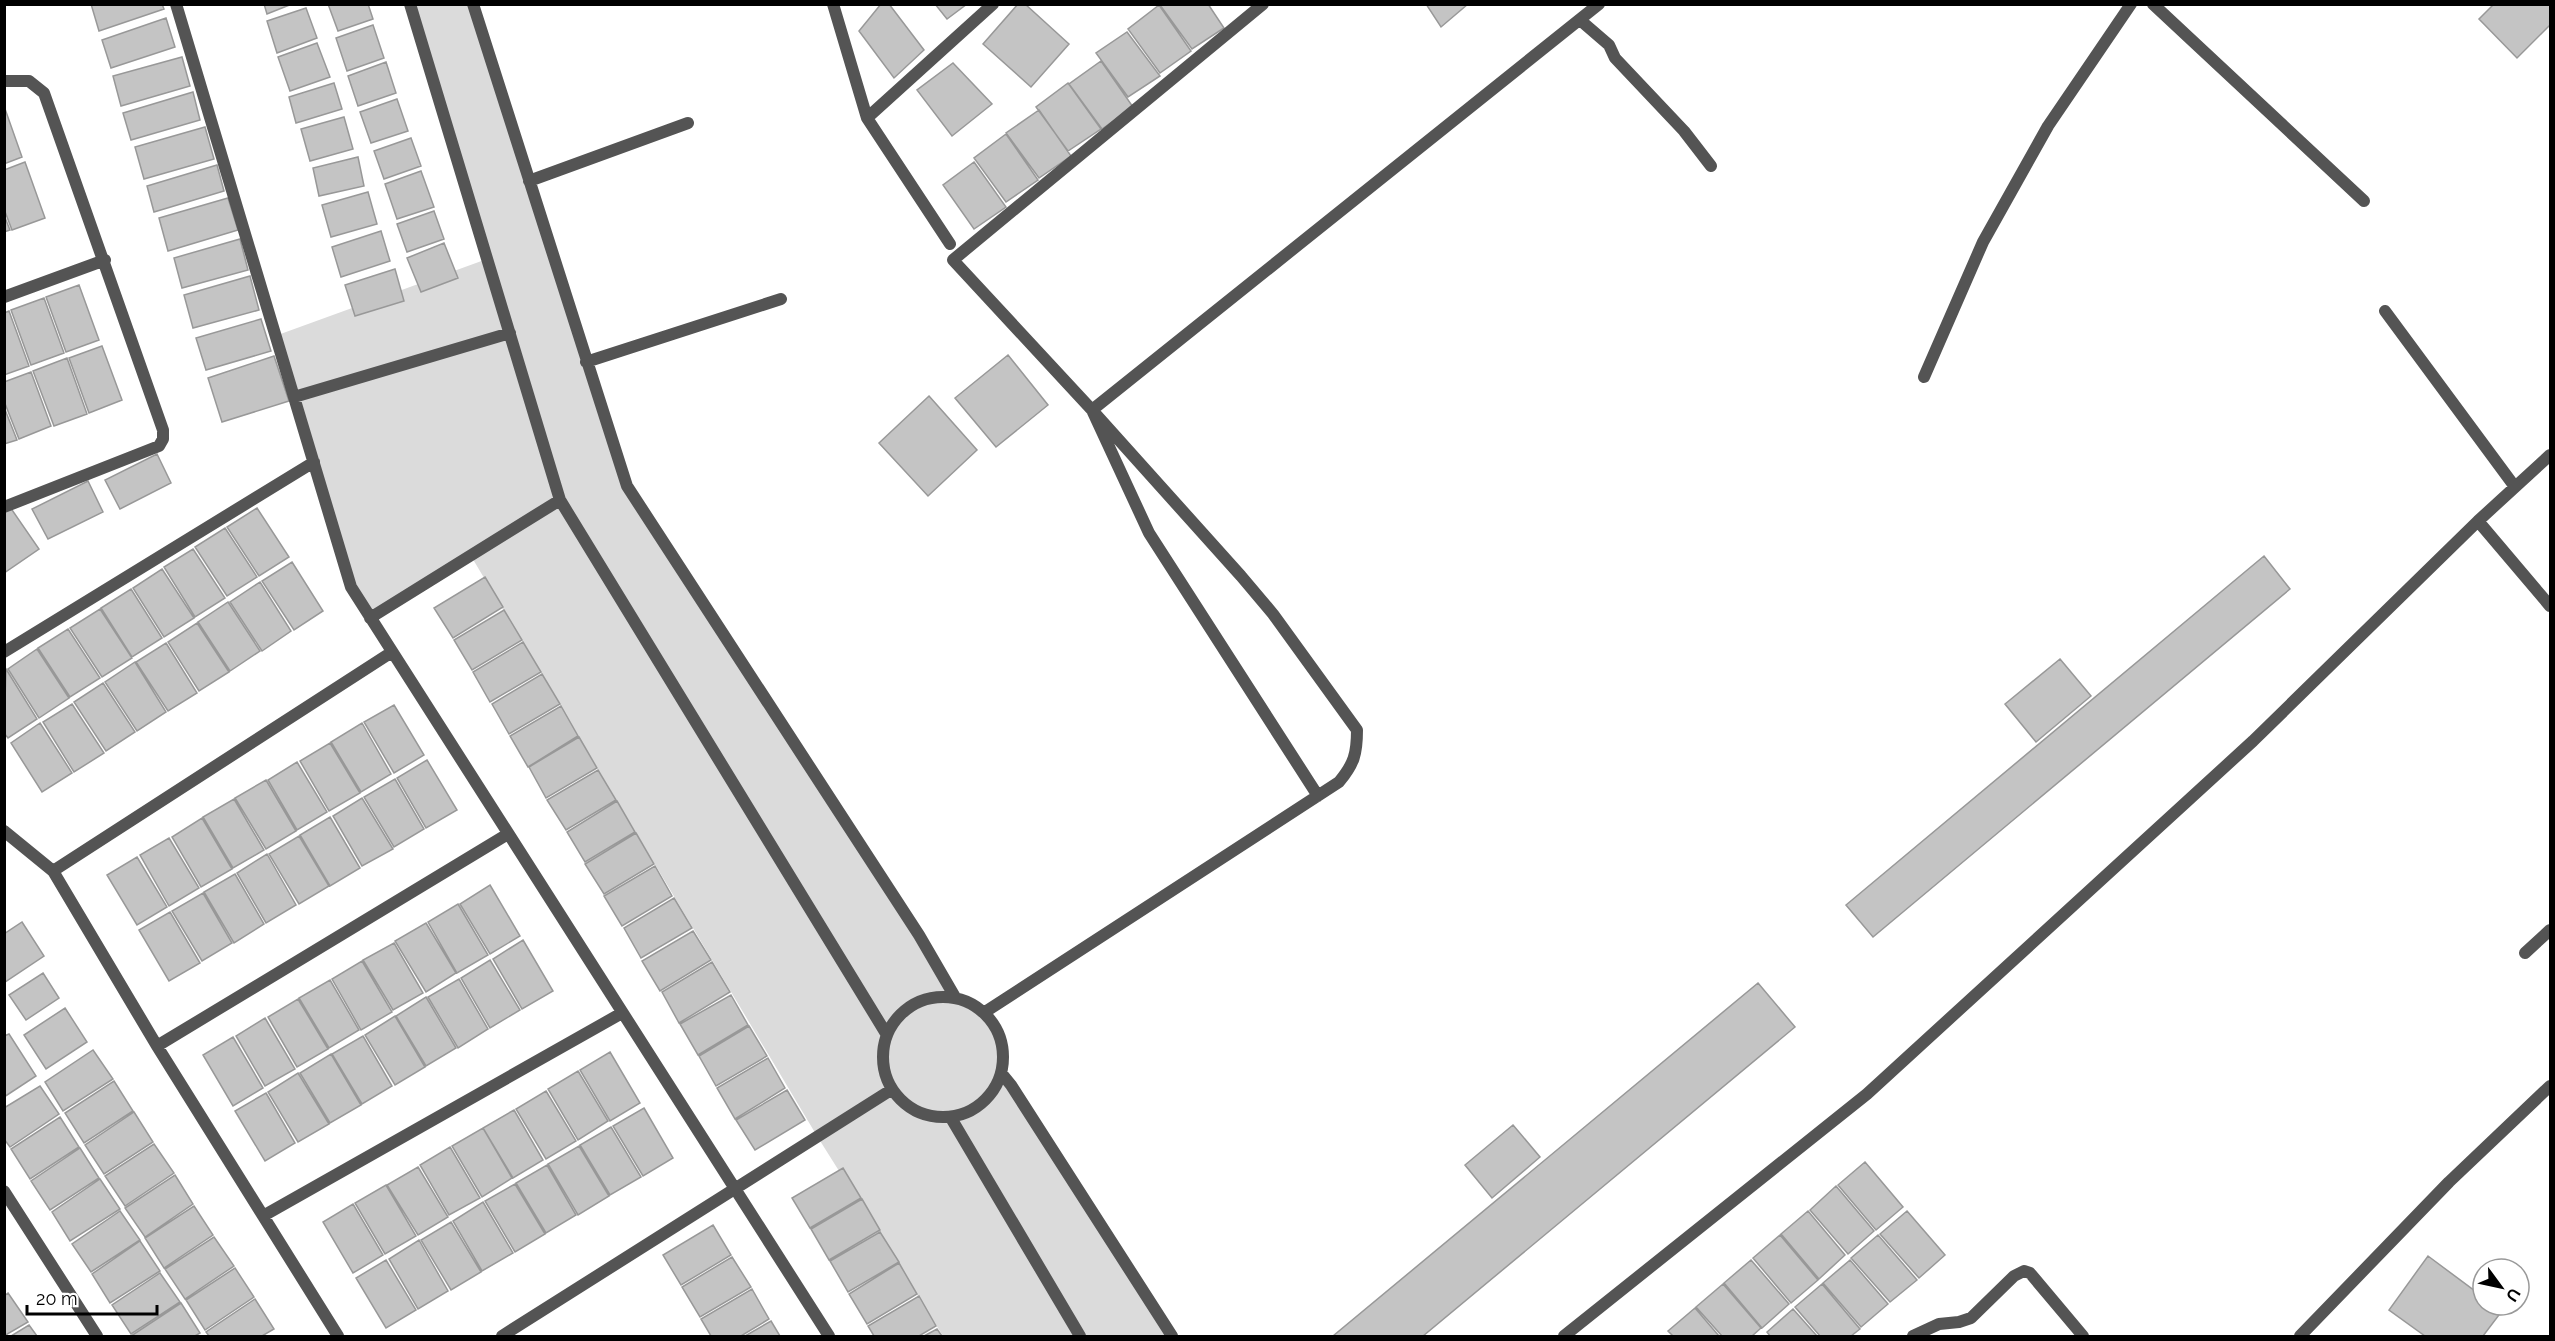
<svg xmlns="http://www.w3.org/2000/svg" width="2555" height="1341" font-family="Raleway,sans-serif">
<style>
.green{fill:#dbdbdb}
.building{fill:#c4c4c4;stroke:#989898;stroke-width:1.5}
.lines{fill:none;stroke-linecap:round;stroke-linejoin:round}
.minor{stroke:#545454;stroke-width:12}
</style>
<rect width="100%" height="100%" fill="#fff"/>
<path class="green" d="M 410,5 L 473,5 L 627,486 L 955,997 L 985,1012 L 1002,1041 L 1002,1074 L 1172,1336 L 943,1336 L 817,1136 L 471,556 L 370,618 L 351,587 L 275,336 L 487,259 Z"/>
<path class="building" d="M 91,4 L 162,4 L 164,9 L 99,31 Z
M 264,4 L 292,4 L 267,14 Z
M 328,4 L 368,4 L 373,19 L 338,31 Z
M 881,4 L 889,4 L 924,50 L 894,78 L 859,31 Z
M 935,4 L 967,4 L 947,19 Z
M 1018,4 L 1025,4 L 1069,44 L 1031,87 L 983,44 Z
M 1208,4 L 1224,28 L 1192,49 L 1160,5 Z
M 1426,4 L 1468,4 L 1441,27 Z
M 2494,4 L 2550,4 L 2550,25 L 2517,58 L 2479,19 Z
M 1159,5 L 1191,51 L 1160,73 L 1128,29 Z
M 306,8 L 317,38 L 277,53 L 267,21 Z
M 166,18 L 175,47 L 111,68 L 102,40 Z
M 373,25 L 384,58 L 347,71 L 336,38 Z
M 1127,32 L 1160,76 L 1128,97 L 1096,53 Z
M 317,43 L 330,77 L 290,91 L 278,57 Z
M 182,57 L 190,86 L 121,106 L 113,76 Z
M 1101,61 L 1133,107 L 1102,129 L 1069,84 Z
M 386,62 L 396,93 L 358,106 L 348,76 Z
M 953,63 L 992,104 L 952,136 L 917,90 Z
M 334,83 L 342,109 L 296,123 L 289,97 Z
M 1068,83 L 1101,129 L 1068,151 L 1036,107 Z
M 193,92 L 200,120 L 131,140 L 123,113 Z
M 397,99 L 408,131 L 371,143 L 360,112 Z
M 4,106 L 22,157 L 4,164 Z
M 1039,110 L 1071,156 L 1039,178 L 1006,133 Z
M 344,117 L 353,149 L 310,161 L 301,129 Z
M 205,127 L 214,159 L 144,179 L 135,147 Z
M 1006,134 L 1038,180 L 1006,202 L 974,158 Z
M 411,138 L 421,166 L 384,179 L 374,151 Z
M 358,157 L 364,186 L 319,196 L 313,168 Z
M 25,162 L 45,218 L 12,230 L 4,209 L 4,170 Z
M 974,162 L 1006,207 L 974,229 L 943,185 Z
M 217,165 L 224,191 L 154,212 L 147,186 Z
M 421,171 L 434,207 L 397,219 L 385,184 Z
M 368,192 L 377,224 L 331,237 L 322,205 Z
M 228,198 L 238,230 L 168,251 L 159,218 Z
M 434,211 L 444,239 L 407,252 L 397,224 Z
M 4,215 L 10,230 L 4,232 Z
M 381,231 L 390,261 L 341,277 L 332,247 Z
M 240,239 L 248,270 L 182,288 L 174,258 Z
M 444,243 L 458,278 L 421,292 L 407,258 Z
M 395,269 L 404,301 L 355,316 L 345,285 Z
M 250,276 L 259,310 L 193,328 L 184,295 Z
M 79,285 L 99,340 L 66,352 L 46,297 Z
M 44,298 L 64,353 L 31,365 L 11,310 Z
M 9,311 L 29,366 L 4,375 L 4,313 Z
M 261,319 L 271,351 L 206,370 L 196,338 Z
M 102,346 L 122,400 L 89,413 L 69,358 Z
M 1008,355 L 1048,405 L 996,447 L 955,398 Z
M 274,356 L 289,401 L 222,422 L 208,378 Z
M 67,358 L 87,414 L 54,426 L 33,371 Z
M 31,372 L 51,426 L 19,439 L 4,401 L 4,382 Z
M 929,396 L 977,450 L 928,496 L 879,443 Z
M 4,407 L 17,440 L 4,444 Z
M 157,454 L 171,483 L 120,509 L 105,480 Z
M 88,481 L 103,512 L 48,539 L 32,509 Z
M 10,507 L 39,549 L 4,573 L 4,511 Z
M 257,508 L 289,557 L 259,576 L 227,527 Z
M 225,528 L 257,577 L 227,596 L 195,547 Z
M 193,549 L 225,598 L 195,617 L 164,567 Z
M 2264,556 L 2290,589 L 1873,937 L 1846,905 Z
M 292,562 L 323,611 L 294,630 L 262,581 Z
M 162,569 L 194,618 L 164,637 L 133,588 Z
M 485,577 L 503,607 L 453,638 L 434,608 Z
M 260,582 L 291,631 L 262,651 L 230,602 Z
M 131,589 L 162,638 L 132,657 L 101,608 Z
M 228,602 L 260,651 L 230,671 L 198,622 Z
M 100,609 L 132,658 L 102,677 L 70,628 Z
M 504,610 L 522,640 L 472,670 L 454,640 Z
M 197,623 L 229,672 L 199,691 L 168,642 Z
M 68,629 L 100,678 L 70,697 L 38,648 Z
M 523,642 L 541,672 L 490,702 L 473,672 Z
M 166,643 L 197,693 L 168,711 L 136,662 Z
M 37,649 L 69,698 L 39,718 L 8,669 Z
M 2060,659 L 2091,696 L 2036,742 L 2005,704 Z
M 135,662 L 166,712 L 137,731 L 105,682 Z
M 6,669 L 37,719 L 8,738 L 4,733 Z
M 542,674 L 560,704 L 509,734 L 492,704 Z
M 103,683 L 135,732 L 106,751 L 74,702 Z
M 72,704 L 104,753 L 74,772 L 43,722 Z
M 394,705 L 424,755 L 394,773 L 364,722 Z
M 561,706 L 578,736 L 528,767 L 510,736 Z
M 40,723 L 72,773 L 42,792 L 11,743 Z
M 362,723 L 391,774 L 361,792 L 331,742 Z
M 579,737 L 597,768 L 546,798 L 529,767 Z
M 330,743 L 360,793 L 329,811 L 300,761 Z
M 427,760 L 457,810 L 426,828 L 397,778 Z
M 297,762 L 327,812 L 297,830 L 268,780 Z
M 598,770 L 616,800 L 566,830 L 547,800 Z
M 395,779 L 424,829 L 394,847 L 364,797 Z
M 266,780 L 296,831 L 266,849 L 235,798 Z
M 362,798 L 393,849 L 362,866 L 333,816 Z
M 234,799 L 264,850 L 233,868 L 203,817 Z
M 617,801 L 635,832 L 585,862 L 567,832 Z
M 330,817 L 360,868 L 330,886 L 300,835 Z
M 202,818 L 232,869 L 201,887 L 172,837 Z
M 636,833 L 654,864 L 604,894 L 585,864 Z
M 299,836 L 329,886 L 299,904 L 269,854 Z
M 169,838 L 199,888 L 169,906 L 140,855 Z
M 267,854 L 296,905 L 266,923 L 237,873 Z
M 137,857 L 167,907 L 137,925 L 107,875 Z
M 655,866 L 672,896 L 622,926 L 604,896 Z
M 235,874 L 264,924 L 234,943 L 204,892 Z
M 490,885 L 520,936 L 490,954 L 460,904 Z
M 203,893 L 232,943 L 202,961 L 172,911 Z
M 674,898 L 692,928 L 641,958 L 624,928 Z
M 458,904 L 488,955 L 457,973 L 428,922 Z
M 170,912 L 200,963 L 169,981 L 139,930 Z
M 22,922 L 44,956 L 5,982 L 4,934 Z
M 426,923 L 456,973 L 426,992 L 395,941 Z
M 693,931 L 711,960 L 660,991 L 642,961 Z
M 523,940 L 553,991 L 522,1009 L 493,959 Z
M 394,943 L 423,993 L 393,1010 L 363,960 Z
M 490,960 L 520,1010 L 490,1028 L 461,978 Z
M 362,961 L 392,1012 L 361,1030 L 332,979 Z
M 712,962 L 730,992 L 679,1023 L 662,992 Z
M 43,973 L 59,998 L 26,1020 L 9,995 Z
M 459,979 L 488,1029 L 458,1048 L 428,997 Z
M 330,980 L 359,1030 L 329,1048 L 299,998 Z
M 1758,983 L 1795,1027 L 1423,1336 L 1333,1336 Z
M 731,995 L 748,1025 L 698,1055 L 680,1024 Z
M 426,997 L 456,1048 L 426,1066 L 396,1016 Z
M 298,999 L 328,1049 L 297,1067 L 268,1017 Z
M 65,1008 L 87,1042 L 46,1069 L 24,1035 Z
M 395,1016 L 425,1067 L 395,1085 L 365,1035 Z
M 265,1018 L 295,1069 L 265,1086 L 236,1036 Z
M 749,1026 L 767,1056 L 716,1086 L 699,1056 Z
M 9,1034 L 36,1076 L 4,1097 L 4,1036 Z
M 363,1036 L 392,1086 L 362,1104 L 332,1054 Z
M 233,1037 L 263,1088 L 233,1106 L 203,1055 Z
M 93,1050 L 113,1079 L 63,1111 L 45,1082 Z
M 610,1052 L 640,1103 L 610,1121 L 580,1070 Z
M 331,1054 L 361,1105 L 330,1123 L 300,1073 Z
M 768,1058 L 785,1088 L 735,1119 L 717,1088 Z
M 578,1071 L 608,1121 L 578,1140 L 548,1089 Z
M 298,1073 L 329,1124 L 298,1142 L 268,1092 Z
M 114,1081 L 133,1111 L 84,1143 L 65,1113 Z
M 40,1086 L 59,1114 L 10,1147 L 4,1139 L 4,1108 Z
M 787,1090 L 805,1120 L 755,1150 L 736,1120 Z
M 546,1091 L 576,1141 L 546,1159 L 516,1109 Z
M 266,1093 L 295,1143 L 265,1161 L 235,1111 Z
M 644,1108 L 673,1158 L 643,1176 L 613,1126 Z
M 514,1110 L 543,1160 L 513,1178 L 483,1128 Z
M 134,1112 L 153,1142 L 104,1174 L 85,1145 Z
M 60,1117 L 79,1147 L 30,1179 L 11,1149 Z
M 1513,1125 L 1540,1157 L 1492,1198 L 1465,1165 Z
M 611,1127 L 641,1177 L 610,1195 L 580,1145 Z
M 483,1128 L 512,1178 L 482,1197 L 452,1146 Z
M 154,1144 L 174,1173 L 125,1206 L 105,1176 Z
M 579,1146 L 609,1196 L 578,1215 L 548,1164 Z
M 450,1147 L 480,1198 L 449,1215 L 420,1165 Z
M 80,1148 L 99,1178 L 50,1210 L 31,1181 Z
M 1865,1162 L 1903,1207 L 1876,1230 L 1838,1185 Z
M 547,1165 L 576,1215 L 546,1233 L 516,1183 Z
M 418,1167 L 448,1217 L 418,1235 L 387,1185 Z
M 843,1168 L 861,1198 L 810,1228 L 792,1198 Z
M 175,1175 L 193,1204 L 145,1237 L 125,1208 Z
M 100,1179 L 120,1209 L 70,1241 L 52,1212 Z
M 515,1184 L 545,1234 L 515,1252 L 485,1201 Z
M 386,1185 L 416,1236 L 385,1254 L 355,1203 Z
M 1836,1186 L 1874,1231 L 1848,1254 L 1810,1210 Z
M 862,1199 L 880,1230 L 829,1260 L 811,1229 Z
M 483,1202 L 513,1253 L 482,1271 L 453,1221 Z
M 353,1204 L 383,1255 L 353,1273 L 323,1222 Z
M 194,1206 L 213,1235 L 164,1268 L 145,1238 Z
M 120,1211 L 140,1240 L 91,1272 L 72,1244 Z
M 1808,1211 L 1845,1255 L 1819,1279 L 1781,1234 Z
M 1907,1211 L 1945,1255 L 1919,1278 L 1880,1234 Z
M 451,1222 L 481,1272 L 451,1290 L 421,1240 Z
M 713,1225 L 731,1255 L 681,1285 L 663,1255 Z
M 880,1232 L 899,1262 L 848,1292 L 830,1261 Z
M 1780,1235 L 1818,1280 L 1791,1303 L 1753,1258 Z
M 1878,1235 L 1917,1280 L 1890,1302 L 1851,1258 Z
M 214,1237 L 234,1266 L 185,1299 L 165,1269 Z
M 419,1240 L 448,1291 L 418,1309 L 389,1259 Z
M 140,1241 L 160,1271 L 110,1303 L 92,1274 Z
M 2428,1256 L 2483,1297 L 2483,1305 L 2493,1305 L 2502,1311 L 2483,1336 L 2425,1336 L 2389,1310 Z
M 732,1257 L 751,1287 L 700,1317 L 682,1287 Z
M 386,1260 L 416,1310 L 386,1328 L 356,1278 Z
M 1751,1260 L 1789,1304 L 1762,1328 L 1724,1283 Z
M 1850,1260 L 1888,1304 L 1861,1327 L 1823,1283 Z
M 899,1263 L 917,1294 L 867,1324 L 849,1294 Z
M 235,1268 L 254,1297 L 205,1330 L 186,1300 Z
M 160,1273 L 180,1302 L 131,1334 L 112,1305 Z
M 1723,1284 L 1761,1328 L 1752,1336 L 1722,1336 L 1696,1307 Z
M 1822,1284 L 1860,1329 L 1851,1336 L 1820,1336 L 1795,1307 Z
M 752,1289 L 769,1319 L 741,1336 L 711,1336 L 701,1319 Z
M 8,1293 L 28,1322 L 4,1336 L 4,1296 Z
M 919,1296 L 936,1326 L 919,1336 L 874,1336 L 868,1326 Z
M 255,1299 L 274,1329 L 262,1336 L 209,1336 L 206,1332 Z
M 181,1303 L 200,1333 L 195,1336 L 131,1336 Z
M 1695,1308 L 1719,1336 L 1673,1336 L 1668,1331 Z
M 1793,1309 L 1817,1336 L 1770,1336 L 1767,1332 Z
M 771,1321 L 780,1336 L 745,1336 Z
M 29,1325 L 37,1336 L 11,1336 Z
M 937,1329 L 942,1336 L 924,1336 Z"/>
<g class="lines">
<path class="minor" d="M 176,4 L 351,587 L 829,1336
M 410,4 L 560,500 L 887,1035
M 473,4 L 627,486 L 919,935 L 955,997
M 833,4 L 867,118 L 950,244
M 2153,4 L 2364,201
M 1580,20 L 1609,45 L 1615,58 L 1684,131 L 1711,166
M 4,81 L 29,81 L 44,93 L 163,430 L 163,439 L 159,446 L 4,507
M 867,118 L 993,4
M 529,181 L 688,123
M 4,297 L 105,260
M 2385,311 L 2515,487
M 586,362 L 781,299
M 1924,377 L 1983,242 L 2048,126 L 2131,4
M 294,397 L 510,333
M 2478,521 L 2550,606
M 370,618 L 560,500
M 4,652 L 314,462
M 1318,796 L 1149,533 L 1092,410 L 1599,4
M 4,831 L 53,871 L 157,1046 L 338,1336
M 53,871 L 392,652
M 2525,953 L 2550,930
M883 1057a60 60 0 1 1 120 0a60 60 0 1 1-120 0Z
M 985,1012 L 1339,782 C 1354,764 1357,754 1357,730 L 1273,614 L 1241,576 L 1092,410 L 953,260 L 1263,4
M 157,1046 L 508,834
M 1002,1074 L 1011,1085 L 1172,1336
M 951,1118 L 1080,1336
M 4,1191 L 97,1336
M 263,1216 L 622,1013
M 502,1336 L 891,1090
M 1564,1336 L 1867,1094 L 2253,741 L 2478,521 L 2550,455
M 1913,1336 L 1939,1324 L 1959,1322 L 1971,1318 L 2014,1276 L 2024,1271 L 2030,1273 L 2083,1336
M 2300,1336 L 2449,1182 L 2550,1086"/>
</g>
<rect width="2555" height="1341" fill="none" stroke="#000000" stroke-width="12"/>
<g transform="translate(2501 1287) rotate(123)"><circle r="28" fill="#ffffff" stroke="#999999" stroke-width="1.5"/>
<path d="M0-4.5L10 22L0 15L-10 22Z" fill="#000000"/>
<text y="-9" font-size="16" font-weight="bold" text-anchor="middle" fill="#000000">U</text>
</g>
<path d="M27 1305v9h130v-9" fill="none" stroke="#000000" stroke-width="3"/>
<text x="36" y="1305" font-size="18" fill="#000000" stroke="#ffffff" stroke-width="4.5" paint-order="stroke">20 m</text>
</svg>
